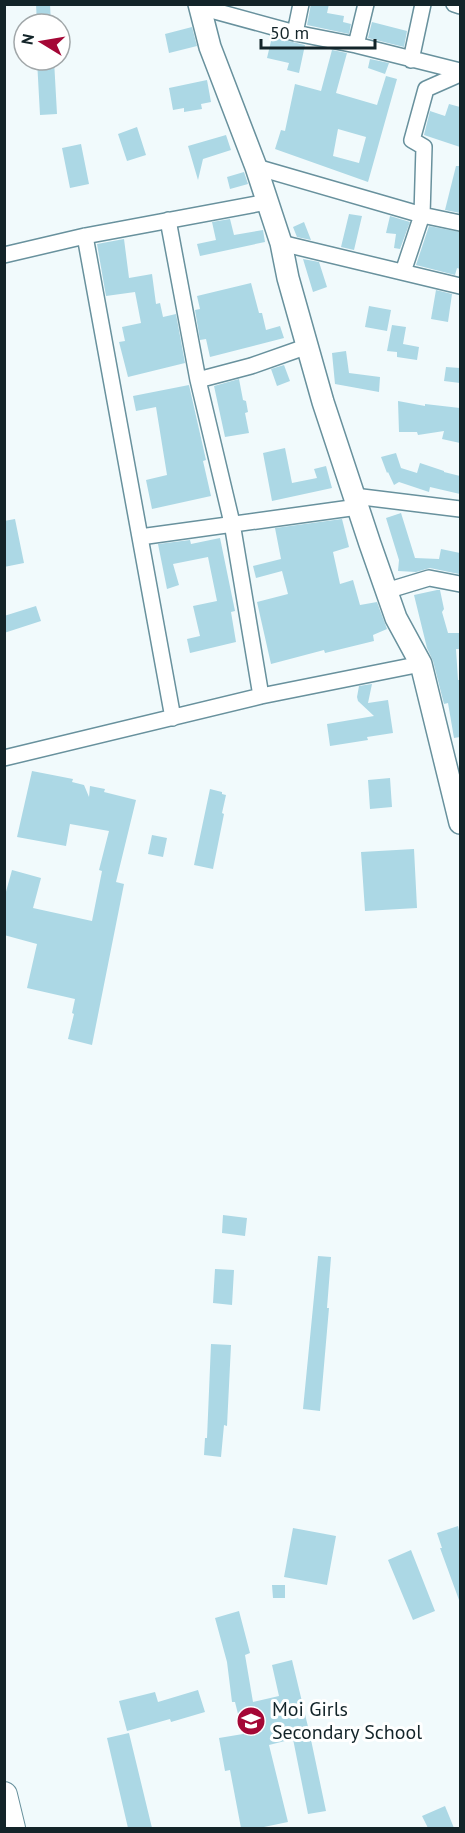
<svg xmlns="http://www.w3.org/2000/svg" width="465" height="1833" font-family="'PT Sans',sans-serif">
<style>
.building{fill:#acd8e5;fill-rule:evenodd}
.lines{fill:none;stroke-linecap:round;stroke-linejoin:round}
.minor-casing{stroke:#68919d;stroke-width:18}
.secondary-casing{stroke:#68919d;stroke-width:24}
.trunk-casing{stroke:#68919d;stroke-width:28}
.minor{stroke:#fff;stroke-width:15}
.secondary{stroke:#fff;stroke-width:21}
.trunk{stroke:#fff;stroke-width:26}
.labels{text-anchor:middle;stroke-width:6;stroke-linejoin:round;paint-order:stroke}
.poi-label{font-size:20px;fill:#132429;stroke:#fff;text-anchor:start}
</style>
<rect width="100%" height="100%" fill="#f1fafc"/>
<path class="building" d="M 36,4 L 50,4 L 51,24 L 37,24 Z
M 311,4 L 329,4 L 327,13 L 344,16 L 343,22 L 351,24 L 349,34 L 307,25 Z
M 372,22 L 407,31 L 404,47 L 368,38 Z
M 192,27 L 197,46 L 169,53 L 165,34 Z
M 272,37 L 305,45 L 299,73 L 287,70 L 289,63 L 267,58 Z
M 332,50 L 347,53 L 336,93 L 377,105 L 386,76 L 397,79 L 368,182 L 275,149 L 281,130 L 285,131 L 295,84 L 321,91 ZM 338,129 L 366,137 L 359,163 L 333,156 Z
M 370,59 L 389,63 L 385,74 L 368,68 Z
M 37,60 L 54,60 L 57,114 L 40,115 Z
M 207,80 L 211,102 L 201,104 L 202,109 L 184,112 L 184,108 L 173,110 L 169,88 Z
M 449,104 L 460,107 L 460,147 L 424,135 L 430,111 L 445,116 Z
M 137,127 L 146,155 L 127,161 L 118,134 Z
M 226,135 L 231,150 L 203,159 L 198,180 L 188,146 Z
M 81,144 L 89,184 L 70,188 L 62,148 Z
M 456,166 L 460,166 L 460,213 L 445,210 Z
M 244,172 L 248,184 L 230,189 L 227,177 Z
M 349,214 L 362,216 L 354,250 L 341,247 Z
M 390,216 L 410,222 L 400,249 L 394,248 L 396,234 L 386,233 Z
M 230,219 L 234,235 L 263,230 L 265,242 L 200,256 L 197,244 L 216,240 L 212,222 Z
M 304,222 L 311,240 L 297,237 L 293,227 Z
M 429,226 L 460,232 L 460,269 L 457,268 L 455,275 L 416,265 Z
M 124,239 L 129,278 L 152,274 L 156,304 L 160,303 L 163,317 L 176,314 L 185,363 L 128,377 L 119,342 L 125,341 L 122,327 L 141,323 L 135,292 L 106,296 L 97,244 Z
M 303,259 L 319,262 L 327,287 L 313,292 Z
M 251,283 L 259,313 L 262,313 L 266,330 L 280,326 L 284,338 L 210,357 L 206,339 L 200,340 L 195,310 L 200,309 L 197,296 Z
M 436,290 L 452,294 L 448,322 L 431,319 Z
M 369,306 L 391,310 L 387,331 L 365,327 Z
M 392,325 L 406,327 L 403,344 L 419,347 L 417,360 L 397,357 L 397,352 L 387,351 Z
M 346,351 L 349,373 L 380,377 L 379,392 L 335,384 L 332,353 Z
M 284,365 L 290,381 L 277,386 L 271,369 Z
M 446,367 L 460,368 L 460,383 L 444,381 Z
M 239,379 L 243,400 L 246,401 L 248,412 L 245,413 L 249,433 L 225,437 L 214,386 Z
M 189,385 L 206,460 L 203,461 L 211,496 L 152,509 L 146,480 L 167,475 L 156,407 L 136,411 L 133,396 Z
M 398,401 L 425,406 L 425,404 L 460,408 L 460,443 L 442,439 L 444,431 L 418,435 L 417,432 L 399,432 Z
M 285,448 L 292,483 L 317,478 L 314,469 L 326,466 L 332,488 L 272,501 L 263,453 Z
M 396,453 L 401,468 L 417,473 L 420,463 L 444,471 L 444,472 L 460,476 L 460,494 L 430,487 L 429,492 L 399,482 L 394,485 L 388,472 L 387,473 L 381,457 Z
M 401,513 L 415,558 L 439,559 L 441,549 L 460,553 L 459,574 L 430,568 L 416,572 L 398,571 L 399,560 L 386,518 Z
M 15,519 L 24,563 L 4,567 L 4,521 Z
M 342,519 L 349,547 L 333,552 L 340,584 L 353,580 L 360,605 L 377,602 L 387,629 L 373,635 L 374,641 L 325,653 L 324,650 L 271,664 L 257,602 L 288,594 L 282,571 L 256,578 L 253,566 L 281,559 L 275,528 Z
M 220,538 L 235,611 L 231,612 L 236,642 L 190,653 L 187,639 L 200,636 L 193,606 L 217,601 L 208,557 L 173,564 L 179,585 L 167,589 L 158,544 L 190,540 L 191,544 Z
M 437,590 L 440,590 L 444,609 L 442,612 L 448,633 L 460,633 L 460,649 L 456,649 L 458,680 L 460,680 L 460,737 L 454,738 L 448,703 L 444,704 L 433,661 L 427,648 L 414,595 Z
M 36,606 L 41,621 L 4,633 L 4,616 Z
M 372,684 L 368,703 L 388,700 L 393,733 L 367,737 L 368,740 L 330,746 L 327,724 L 374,716 L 358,701 L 357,697 L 359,686 Z
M 32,771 L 73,779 L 72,782 L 84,785 L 89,797 L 90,786 L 105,789 L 104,792 L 136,800 L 116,882 L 124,884 L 92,1045 L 68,1039 L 74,1014 L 72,1013 L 75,999 L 27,988 L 37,944 L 4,935 L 4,899 L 12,870 L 41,878 L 33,908 L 92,921 L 102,871 L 99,870 L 109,831 L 70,824 L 66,846 L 17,837 Z
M 390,778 L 392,807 L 370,809 L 368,780 Z
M 210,789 L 222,792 L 222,794 L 226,795 L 222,813 L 224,814 L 213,869 L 194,865 Z
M 152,835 L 167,838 L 163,857 L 148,854 Z
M 414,849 L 417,908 L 365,911 L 361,852 Z
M 223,1215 L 247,1218 L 245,1236 L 222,1233 Z
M 318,1256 L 331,1257 L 327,1308 L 329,1308 L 320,1411 L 303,1409 Z
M 215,1269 L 234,1270 L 232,1305 L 213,1303 Z
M 211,1344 L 231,1345 L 227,1426 L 224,1425 L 221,1457 L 204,1455 L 205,1438 L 207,1438 Z
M 458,1526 L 460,1535 L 459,1600 L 440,1548 L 442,1548 L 437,1533 Z
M 293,1528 L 336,1536 L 327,1585 L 284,1577 Z
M 411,1550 L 435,1611 L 413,1620 L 388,1560 Z
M 272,1585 L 285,1585 L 285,1598 L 273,1598 Z
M 239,1611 L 250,1653 L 245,1655 L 253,1702 L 279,1696 L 272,1665 L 292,1660 L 310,1735 L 326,1811 L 308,1814 L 293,1739 L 269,1745 L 288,1822 L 259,1828 L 241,1828 L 230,1770 L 225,1771 L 219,1738 L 243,1734 L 235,1702 L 232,1702 L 227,1662 L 215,1618 Z
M 198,1690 L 205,1712 L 171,1722 L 170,1719 L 127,1731 L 119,1701 L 155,1692 L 158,1702 Z
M 129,1733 L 152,1828 L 128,1828 L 107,1738 Z
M 445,1806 L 454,1828 L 428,1828 L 422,1816 Z"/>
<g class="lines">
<g class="minor-casing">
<path id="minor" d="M 454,4 L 460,6
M 200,7 L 295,33 L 356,45 L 460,71
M 295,33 L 301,4
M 356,45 L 366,4
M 411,60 L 423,4
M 256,167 L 422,215 L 460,223
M 168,220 L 198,380 L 232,523 L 261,696
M 85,236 L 173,718
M 281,243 L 460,286
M 4,255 L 85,236 L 267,202
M 403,272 L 422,215 L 424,147 L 412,140 L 426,89 L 460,74
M 198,380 L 251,366 L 308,346
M 354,496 L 460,509
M 140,537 L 358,507
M 386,591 L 429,578 L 460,584
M 4,758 L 261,696 L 421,664"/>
</g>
<g class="secondary-casing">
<path id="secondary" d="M 199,4 L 210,47 L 256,167 L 281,243 L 288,278 L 323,402 L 370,544 L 396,618 L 421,664 L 460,823"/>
</g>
<g class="trunk-casing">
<path id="trunk" d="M 4,1795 L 12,1828"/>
</g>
<use href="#minor" class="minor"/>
<use href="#secondary" class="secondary"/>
<use href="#trunk" class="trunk"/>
</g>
<defs>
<g id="school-disc" transform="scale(1.5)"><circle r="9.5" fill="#a40736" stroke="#fff"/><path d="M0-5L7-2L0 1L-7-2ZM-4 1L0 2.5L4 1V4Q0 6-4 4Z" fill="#fff"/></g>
</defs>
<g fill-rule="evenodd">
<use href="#school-disc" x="251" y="1721"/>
</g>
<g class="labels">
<g class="poi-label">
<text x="272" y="1716">Moi Girls<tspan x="272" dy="23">Secondary School</tspan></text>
</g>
</g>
<rect width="465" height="1833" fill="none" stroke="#132429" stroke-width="12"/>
<g transform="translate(42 42) rotate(281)"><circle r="28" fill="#ffffff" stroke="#a1a7a9" stroke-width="1.5"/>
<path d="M0-4.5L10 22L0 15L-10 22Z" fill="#a40736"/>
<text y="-9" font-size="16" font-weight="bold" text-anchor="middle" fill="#132429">N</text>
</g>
<path d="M261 39v9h114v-9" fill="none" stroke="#132429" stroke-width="3"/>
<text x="270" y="39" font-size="18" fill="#132429" stroke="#ffffff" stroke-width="4.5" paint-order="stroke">50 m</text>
</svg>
